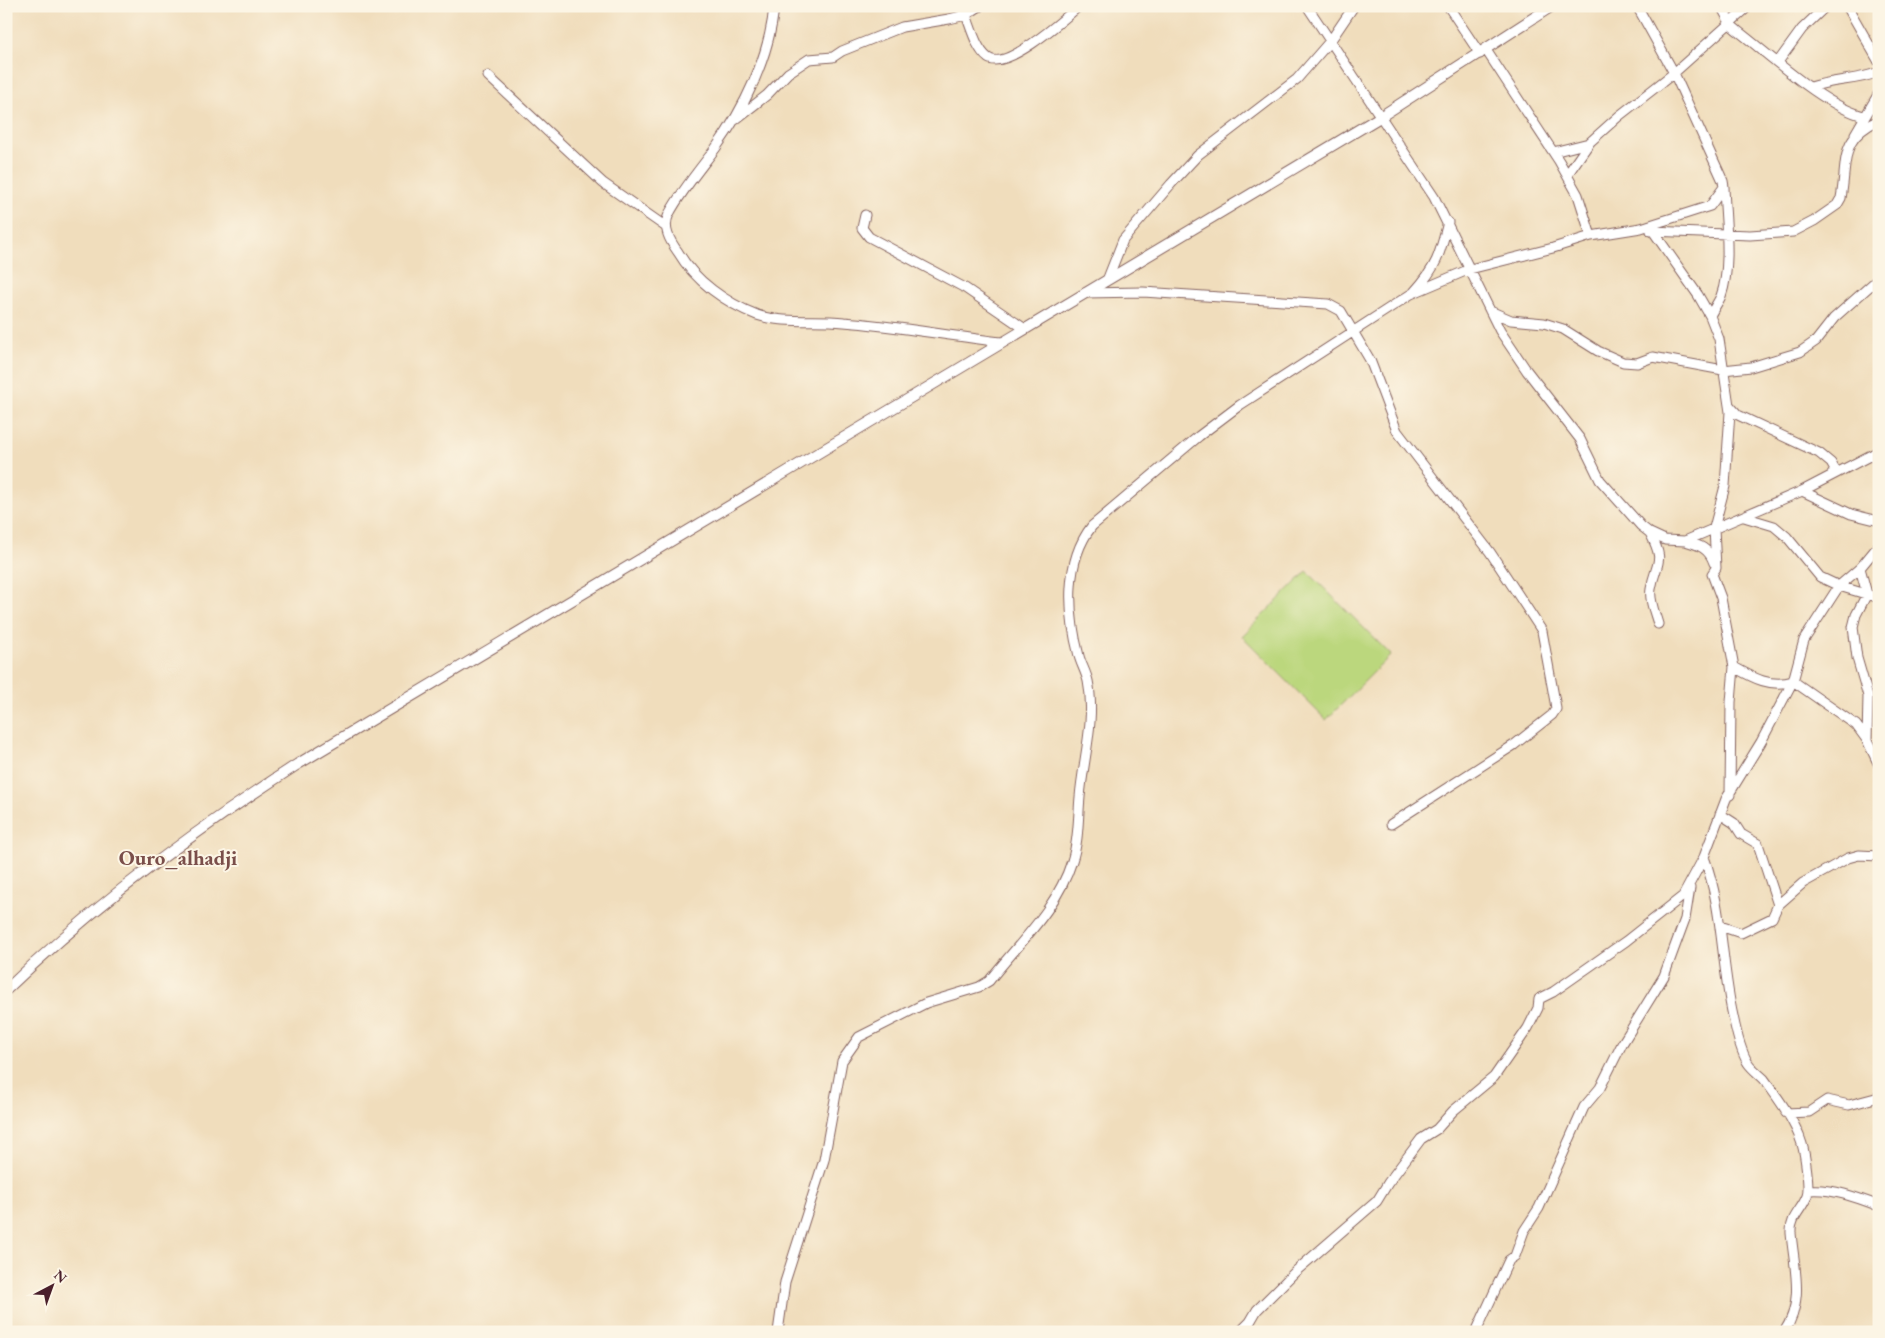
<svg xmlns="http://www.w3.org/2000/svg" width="1885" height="1338" font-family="'EB Garamond',serif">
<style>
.green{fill:#bbd77d;stroke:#827b54}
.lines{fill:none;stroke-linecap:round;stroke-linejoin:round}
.minor-casing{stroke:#84625e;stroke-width:11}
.major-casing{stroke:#84625e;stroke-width:12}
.minor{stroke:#fff;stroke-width:9}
.major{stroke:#fff;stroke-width:10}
.labels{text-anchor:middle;stroke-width:4;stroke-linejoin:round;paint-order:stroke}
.quarter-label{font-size:21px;font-weight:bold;fill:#7a4e4a;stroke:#fcf5e5}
</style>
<rect width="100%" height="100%" fill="#fcf5e5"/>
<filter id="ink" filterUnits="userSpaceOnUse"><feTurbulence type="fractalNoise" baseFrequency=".02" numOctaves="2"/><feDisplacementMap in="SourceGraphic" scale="10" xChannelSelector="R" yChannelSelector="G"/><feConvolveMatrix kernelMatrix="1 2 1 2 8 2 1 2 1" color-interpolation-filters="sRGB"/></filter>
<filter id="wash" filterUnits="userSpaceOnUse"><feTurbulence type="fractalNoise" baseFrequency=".0096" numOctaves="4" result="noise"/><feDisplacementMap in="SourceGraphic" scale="20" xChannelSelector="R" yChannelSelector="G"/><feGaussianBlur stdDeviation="1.12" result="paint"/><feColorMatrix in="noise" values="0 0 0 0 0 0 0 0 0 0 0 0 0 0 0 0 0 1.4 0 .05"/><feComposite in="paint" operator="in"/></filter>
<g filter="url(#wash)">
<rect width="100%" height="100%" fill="#f0ddbc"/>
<path class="green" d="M 1307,571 L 1391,655 L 1326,720 L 1242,636 Z"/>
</g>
<g filter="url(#ink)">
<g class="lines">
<g class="minor-casing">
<path id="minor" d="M 774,6 C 770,56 744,109 715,149 C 699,170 682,190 669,214 C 662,228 670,241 678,252 C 695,281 726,303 757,315 C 784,324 815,319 844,322 C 896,326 949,336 1002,342
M 962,6 C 970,21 974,47 988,58 C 1006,71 1064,19 1079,6
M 1307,6 L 1434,197 L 1500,331 L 1527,371 L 1580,439 L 1600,480 L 1641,526 L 1650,533 L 1665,540 L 1685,541 L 1802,491 L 1879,451
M 1448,6 L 1480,54
M 1721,6 L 1732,26 L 1738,31 C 1772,57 1824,106 1864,116
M 1847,6 L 1879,62
M 1486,50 L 1559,161 L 1578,195 L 1591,236
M 1778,62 L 1802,29 L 1826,6
M 488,76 L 603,183 L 666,227
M 1811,87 C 1833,79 1857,81 1879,72
M 735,120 L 767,95 L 788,73 L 809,59 L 833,57 L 842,51 L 902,27 L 949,19 L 966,15 L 980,6
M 1855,134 L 1879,93
M 1553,152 L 1589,143
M 1567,175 L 1590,142 L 1619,116 L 1674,73 L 1749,6
M 865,215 L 862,228 L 869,237 L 965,288 L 1025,329
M 1651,231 L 1750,235 L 1793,232 L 1814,221 L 1837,205 L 1841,198 C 1848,161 1838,139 1879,120
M 1653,231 L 1698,295 L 1710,316 L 1719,339 L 1730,412 L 1725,486 L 1714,528 L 1716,568 L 1712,574 L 1721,598 L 1734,667 L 1731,702 L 1730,795
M 1108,278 L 1123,240 L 1171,184 L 1198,155 L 1297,79 L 1331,40 L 1354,6
M 1414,292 C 1437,267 1440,254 1448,222
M 1085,293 L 1143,292 L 1328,304 L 1341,311 L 1370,360 L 1397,431 L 1490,552 L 1542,631 L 1555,702 L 1556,709 L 1552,715 L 1514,745 L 1391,824
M 1490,311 L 1511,320 L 1544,323 L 1563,329 L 1598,351 L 1623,362 L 1637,363 L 1653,357 L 1723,370 L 1751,367 L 1800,352 L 1816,341 L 1834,318 L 1879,278
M 1710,316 C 1713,309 1718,303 1721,296 C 1732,266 1725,219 1724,187
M 1730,406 L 1738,415 L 1819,453 L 1831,463 L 1835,470 L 1831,476
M 1802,491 L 1851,514 L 1879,521
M 1744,517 L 1774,526 L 1787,537 L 1820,577 L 1839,586 L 1879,598
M 1650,533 C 1666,564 1656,560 1651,589 C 1649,600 1655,613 1658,624
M 1685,541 C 1699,545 1709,548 1714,563
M 1860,568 L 1867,594 L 1856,615 L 1853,627 L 1857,658 L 1868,696 L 1867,740
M 1734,667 C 1753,678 1771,688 1793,681 L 1856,725 L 1867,740 L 1879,765
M 1720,814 L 1734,823 L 1741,834 L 1758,844 L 1778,905
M 1704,857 C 1723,908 1721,963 1733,1016 C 1736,1031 1740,1050 1748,1063 C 1752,1069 1759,1074 1764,1079 C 1778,1098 1795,1121 1802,1144 C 1805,1154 1810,1188 1807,1196 C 1802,1210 1790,1217 1791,1233 C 1794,1268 1805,1301 1784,1332
M 1720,926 L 1741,933 L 1772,918 L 1778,905 L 1803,883 L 1848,858 L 1859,855 L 1879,856
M 1786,1113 L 1809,1112 L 1827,1100 L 1849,1105 L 1879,1097
M 1809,1190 C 1832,1188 1858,1198 1879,1206
M 778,1332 L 785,1282 L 824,1160 L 842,1061 L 859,1037 L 926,1003 L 979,987 L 989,981 C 1019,943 1057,909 1072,861 C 1079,840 1078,818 1080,797 C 1083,760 1096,719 1088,681 C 1086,672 1081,664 1079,656 C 1068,614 1064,562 1092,526 L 1199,436 L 1240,405 L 1411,294 L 1470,269 L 1553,248 L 1591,236 L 1641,228 L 1710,206 L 1724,187 L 1723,181 L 1674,73 L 1637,6
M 1240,1332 L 1250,1322 L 1257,1310 L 1296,1271 L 1377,1201 L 1388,1183 L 1421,1139 L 1437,1129 L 1453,1111 L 1494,1077 L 1528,1028 L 1538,1008 L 1539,999 L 1553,992 L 1626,941 L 1683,896 L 1704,857 L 1726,799 L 1761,742 L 1793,681 L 1804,640 L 1839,586 L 1860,568 L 1879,545
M 1476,1332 L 1509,1260 L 1515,1256 L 1524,1231 L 1539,1208 L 1584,1107 L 1600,1088 L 1622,1044 L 1664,976 L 1685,919 L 1690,888"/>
</g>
<g class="major-casing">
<path id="major" d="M 6,990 C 96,903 194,831 298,764 L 1380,117 L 1552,6"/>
</g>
<use href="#minor" class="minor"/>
<use href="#major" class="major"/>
</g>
</g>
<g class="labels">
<g class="quarter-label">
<text x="178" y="865">Ouro_alhadji</text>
</g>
</g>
<rect width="1885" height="1338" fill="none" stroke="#fcf5e5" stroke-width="25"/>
<g transform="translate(52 1286) rotate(41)" stroke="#fcf5e5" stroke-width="4" paint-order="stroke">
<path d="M0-4L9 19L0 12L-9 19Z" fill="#4a1f2b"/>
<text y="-8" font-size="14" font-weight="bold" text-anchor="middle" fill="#4a1f2b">N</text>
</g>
</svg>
